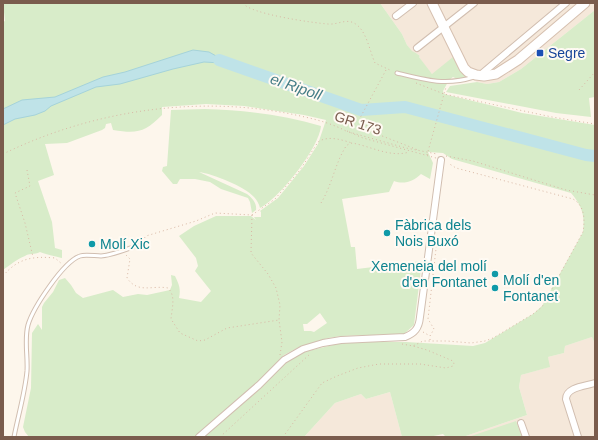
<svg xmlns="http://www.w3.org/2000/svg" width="598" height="440" font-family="Arial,sans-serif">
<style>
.residential{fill:#f5e8da}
.green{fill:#d8ecc9;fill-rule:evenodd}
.water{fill:#bfe3e8;stroke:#a5d3da}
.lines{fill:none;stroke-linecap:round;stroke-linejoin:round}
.river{stroke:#bfe3e8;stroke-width:12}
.lane-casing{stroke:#d1beb0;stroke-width:5}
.street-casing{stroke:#d1beb0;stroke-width:8}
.secondary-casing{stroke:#d6c0b0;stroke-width:11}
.path{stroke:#d9b8a5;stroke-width:1;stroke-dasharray:1 3;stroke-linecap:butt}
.lane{stroke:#fff;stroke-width:3}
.street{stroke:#fff;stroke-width:6}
.secondary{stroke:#fff;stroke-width:9}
.transit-dot{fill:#1a4fb4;stroke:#fffaf3;stroke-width:1.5}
.culture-dot{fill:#0f9aa8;stroke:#fffaf3;stroke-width:1.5}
.labels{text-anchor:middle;stroke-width:4;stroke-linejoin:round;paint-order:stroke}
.transit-label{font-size:14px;fill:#164399;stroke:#fffaf3;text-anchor:start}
.street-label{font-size:14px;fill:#7a5c4d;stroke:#fffaf3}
.culture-label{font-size:14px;fill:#0d838f;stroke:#fffaf3;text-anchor:start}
.water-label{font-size:15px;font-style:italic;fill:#437c86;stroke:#fffaf3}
</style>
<rect width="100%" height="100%" fill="#fdf6ec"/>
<path class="residential" d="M 380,3 L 595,3 L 595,10 L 521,69 L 499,82 L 487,84 L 477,82 L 467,77 L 459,70 L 432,74 L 425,66 L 419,57 L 420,56 L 416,53 L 412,52 L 407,45 L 402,34 Z
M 592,337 L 595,344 L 595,437 L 463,437 L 527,415 L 519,387 L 521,375 L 549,367 L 548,357 L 564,353 L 565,346 Z
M 390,392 L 402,437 L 304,437 L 335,403 L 361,394 L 366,399 Z"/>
<path class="green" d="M 3,3 L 380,3 L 402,34 L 407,45 L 412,51 L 416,53 L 420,56 L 419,57 L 432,74 L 453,57 L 459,70 L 467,77 L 457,79 L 453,77 L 449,80 L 443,91 L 444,94 L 522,113 L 595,125 L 595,344 L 592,337 L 565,346 L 564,353 L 548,357 L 550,367 L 521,375 L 519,387 L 527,415 L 463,437 L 446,437 L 443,434 L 429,437 L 402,437 L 390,392 L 366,399 L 361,394 L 335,403 L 304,437 L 29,437 L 25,432 L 23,427 L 31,388 L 32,333 L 38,324 L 42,330 L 42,307 L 44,303 L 53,292 L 59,280 L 65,278 L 71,285 L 76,293 L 83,298 L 113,290 L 123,297 L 138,294 L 147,295 L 170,290 L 172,285 L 171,275 L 175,276 C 179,284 181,289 179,298 L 201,302 L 211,291 L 195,271 L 198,266 L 196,258 L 179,236 L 194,226 L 216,216 L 251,216 L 256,220 L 254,217 L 261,217 L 261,212 L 260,211 L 278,198 L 304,166 L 318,144 L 326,120 L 304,115 L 244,106 L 206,104 L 162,107 L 162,115 C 145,132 138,134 113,130 L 111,123 L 106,124 L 105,128 L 102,130 L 67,143 L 45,144 L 54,175 L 38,181 L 52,222 L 55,248 L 62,250 L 62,258 C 57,257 45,254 40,252 C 34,255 29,253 25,256 C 17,259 10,265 3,270 L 3,22 L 5,21 ZM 428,152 L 443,153 L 452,159 L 571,193 C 582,206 585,215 583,232 L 542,306 L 533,314 L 485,343 L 473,346 L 406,342 L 351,342 L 337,344 L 304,352 L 286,363 L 264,381 L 273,372 L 275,364 L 284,355 L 297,348 L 328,338 L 341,336 L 404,334 L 414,325 L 422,261 L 357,269 L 355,247 L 351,247 L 342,199 L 389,192 L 394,181 C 404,185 414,181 421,174 L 430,179 L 433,163 ZM 320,313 L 327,323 L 314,332 L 311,331 L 304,331 L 303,324 L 307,324 Z
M 595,10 L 595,97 L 589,98 L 591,117 L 556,113 L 446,92 L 450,86 L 477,82 L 487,84 L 499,82 L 521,69 Z
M 205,109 C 244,110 283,115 321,126 C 319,148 280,198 260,208 C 259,204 257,200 254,197 C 244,186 213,174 199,172 L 247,194 C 252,198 257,203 256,210 L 252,213 L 250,202 L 248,198 L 221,189 L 210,182 L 195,179 L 180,179 L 177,184 L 173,184 L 162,171 L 163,167 L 167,166 L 171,110 Z
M 516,421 L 522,437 L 468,437 Z"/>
<path class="water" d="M 193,50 L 209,52 L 234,66 L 221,63 L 204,62 L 173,69 L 120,84 L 96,87 L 51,106 L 45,111 L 35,115 L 15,119 L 3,125 L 3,109 L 22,100 L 55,97 L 103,77 L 125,72 Z"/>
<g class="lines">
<path class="river" d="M 219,60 L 361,110 L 405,107 L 586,155 L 595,156"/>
<g class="lane-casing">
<path id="lane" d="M 397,73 C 425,80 446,86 474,77
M 14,437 C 18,416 25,393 27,371 C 28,356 24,340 28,325 C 33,308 63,262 80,256 C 85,254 95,256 101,256 C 114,255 127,249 139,245"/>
</g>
<g class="street-casing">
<path id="street" d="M 396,16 L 413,3
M 417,48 L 474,3
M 479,76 L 566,3
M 521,423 L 526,437
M 199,437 L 259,385 L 284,360 L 303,349 L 323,343 L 341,340 L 405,337 C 415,333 419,328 420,317 L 441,160
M 578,437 L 566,399 C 566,387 586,386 595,383"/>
</g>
<g class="secondary-casing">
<path id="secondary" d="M 432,3 L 464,68 L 468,72 L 476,75 L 484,76 L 496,74 L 518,60 L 585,3"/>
</g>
<path class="path" d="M 243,3 C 249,14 314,23 328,24 C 339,25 347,17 357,25 C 367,33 370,52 375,63 L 392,71
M 386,70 L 360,118 L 372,132 L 418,150
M 416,83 L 444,94 L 552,117 L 595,124
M 579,90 L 595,72
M 347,131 L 363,138 L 436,158
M 349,132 L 406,148 L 437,154
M 3,154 C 91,111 195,95 291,114 C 310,118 329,122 346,131
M 427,155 L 446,87
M 446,156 L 473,161 L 566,190 L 595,195
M 27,170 L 30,186 L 15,193 L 25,223 L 33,257
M 321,203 C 332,185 335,164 345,148 C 346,145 349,144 352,143 C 370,146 391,158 409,152
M 252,215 L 251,253 L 268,274 L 276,288 L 280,305 L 279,320 L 282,342 L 280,355
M 252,215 L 275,199 L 300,170 L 318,142 C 328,135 342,140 352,143
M 142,241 L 146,236 L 196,221 L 215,213 L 252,215
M 126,255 L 130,259 L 127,278 C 138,294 152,285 168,288 C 176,296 172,308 171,319 L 180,333 L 198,341 L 205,340 L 227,328 L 279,320
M 3,276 C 18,258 33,256 55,258 L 62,264
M 423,332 L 430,336
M 430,340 L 430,336 L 434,329 L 428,319 L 437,240
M 402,344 L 413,346 L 423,341 L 447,341 L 471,343 L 485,341 L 493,338 L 533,314 L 542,307 L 583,232 C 585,220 585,206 573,199 L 456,168 L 448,163
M 220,437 L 310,354
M 283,437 L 322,383 L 337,376 L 358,368 L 379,364 L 420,364 L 446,368 L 453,366 L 454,363 L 453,361 L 427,350 L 413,346"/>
<use href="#lane" class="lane"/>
<use href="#street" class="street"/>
<use href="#secondary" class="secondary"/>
</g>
<rect class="transit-dot" x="536" y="49" width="8" height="8" rx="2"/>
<g class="culture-dot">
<circle cx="387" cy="233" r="4"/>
<circle cx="92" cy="244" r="4"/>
<circle cx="495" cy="274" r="4"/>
<circle cx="495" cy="288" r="4"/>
</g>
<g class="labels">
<g class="transit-label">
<text x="548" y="58">Segre</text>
</g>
<g class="street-label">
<text transform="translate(358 123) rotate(18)" y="5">GR 173</text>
</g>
<g class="culture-label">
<text x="395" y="230">Fàbrica dels<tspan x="395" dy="16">Nois Buxó</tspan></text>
<text x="100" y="249">Molí Xic</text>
<text x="487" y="271" text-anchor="end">Xemeneia del molí<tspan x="487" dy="16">d'en Fontanet</tspan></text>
<text x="503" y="285">Molí d'en<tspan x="503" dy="16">Fontanet</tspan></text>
</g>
<g class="water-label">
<text transform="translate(296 87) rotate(19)" y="5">el Ripoll</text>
</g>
</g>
<rect width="598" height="440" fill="none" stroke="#7a5c4d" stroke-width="8"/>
</svg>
